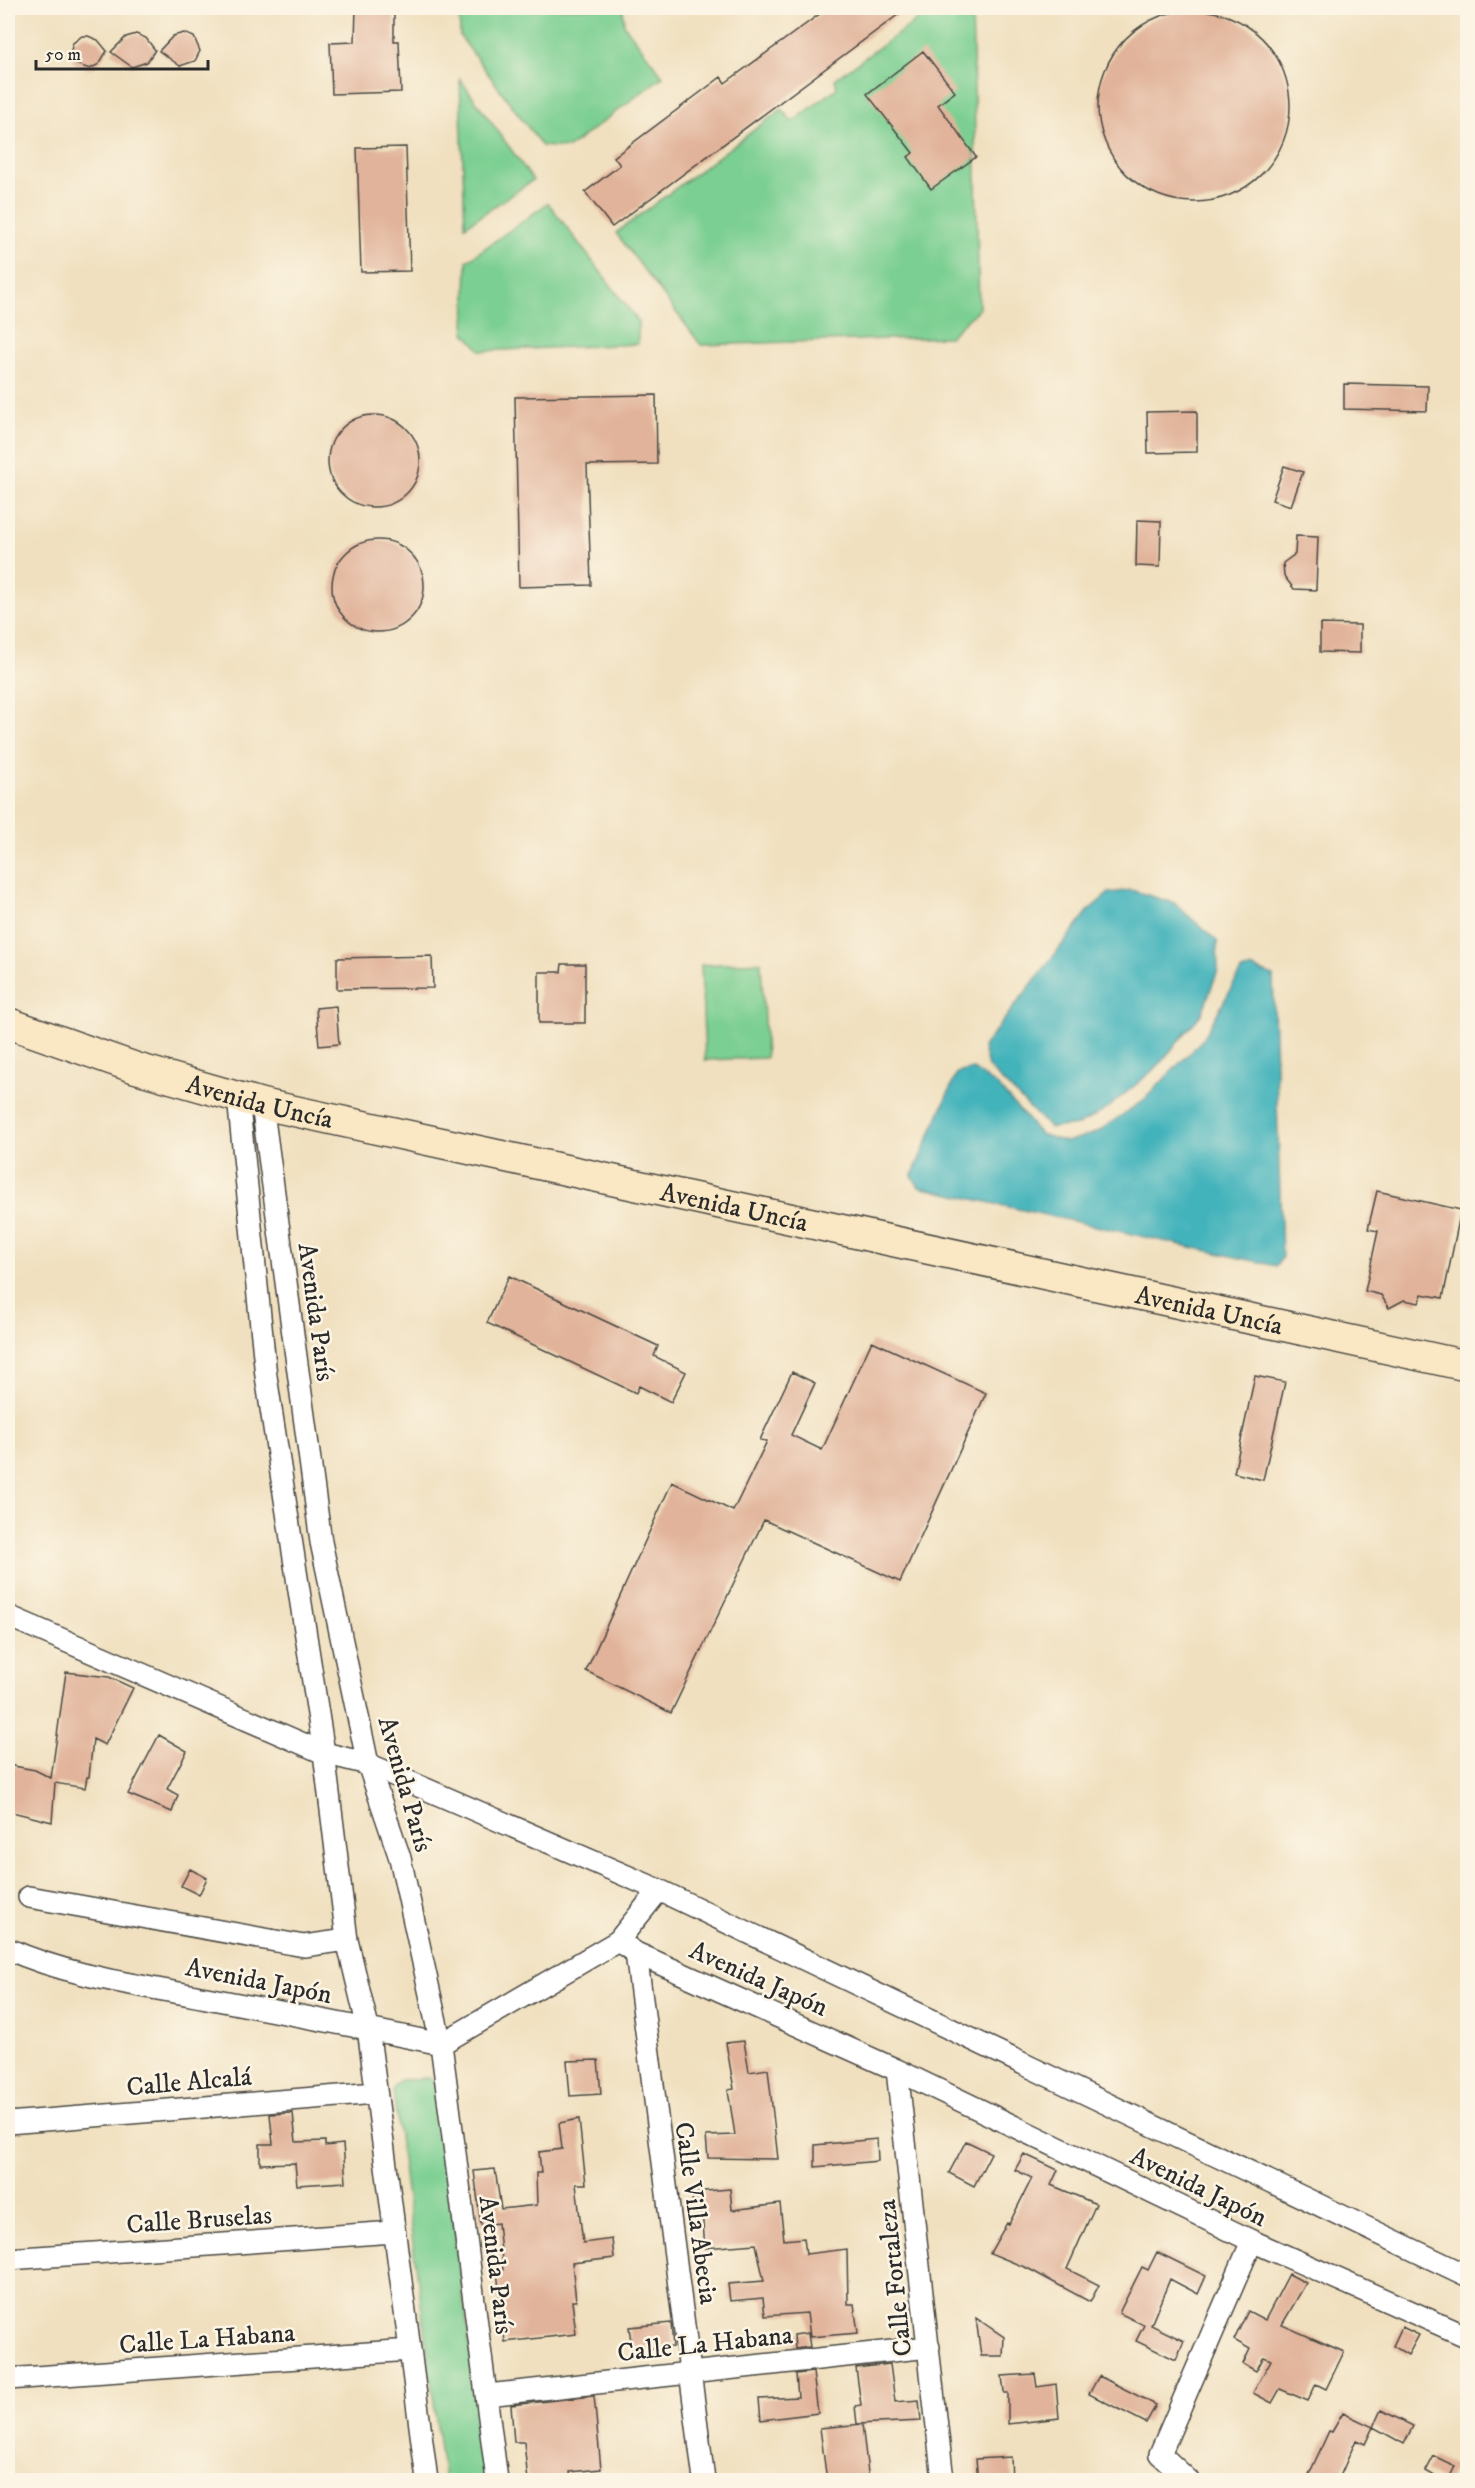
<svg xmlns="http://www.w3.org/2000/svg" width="1475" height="2488" font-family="'IM FELL DW Pica',serif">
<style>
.green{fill:#7bcf92;stroke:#537d5e;stroke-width:1.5}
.water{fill:#43b3bb;stroke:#376f73;stroke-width:1.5}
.building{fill:#e1b39a}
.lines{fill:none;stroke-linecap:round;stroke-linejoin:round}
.street-casing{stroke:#494641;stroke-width:24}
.secondary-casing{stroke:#494641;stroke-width:33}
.path{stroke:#494641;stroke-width:4;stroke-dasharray:4.5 4.5;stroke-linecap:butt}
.street{stroke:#fff;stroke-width:21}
.secondary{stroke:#fae7c3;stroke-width:30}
.labels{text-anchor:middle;stroke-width:5;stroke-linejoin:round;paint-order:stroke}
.street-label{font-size:26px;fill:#2b2b2b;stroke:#fcf5e5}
</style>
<rect width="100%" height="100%" fill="#fcf5e5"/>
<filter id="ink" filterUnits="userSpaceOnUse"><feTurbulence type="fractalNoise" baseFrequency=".0167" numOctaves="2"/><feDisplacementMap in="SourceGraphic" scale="12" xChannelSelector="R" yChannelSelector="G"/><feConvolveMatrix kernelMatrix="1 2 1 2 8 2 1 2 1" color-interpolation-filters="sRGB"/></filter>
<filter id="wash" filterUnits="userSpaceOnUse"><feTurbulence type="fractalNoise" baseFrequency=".008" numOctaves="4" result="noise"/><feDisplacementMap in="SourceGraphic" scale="24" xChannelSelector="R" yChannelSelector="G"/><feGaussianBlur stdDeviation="1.35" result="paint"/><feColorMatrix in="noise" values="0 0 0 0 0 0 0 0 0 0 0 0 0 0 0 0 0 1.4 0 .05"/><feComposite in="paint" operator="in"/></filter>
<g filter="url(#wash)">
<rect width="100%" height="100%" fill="#f0e0bf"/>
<path class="green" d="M 459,8 L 623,8 L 624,25 L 663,76 L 568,148 L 542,146 L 460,36 Z
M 934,8 L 972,8 L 979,309 L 949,337 L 701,345 L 616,233 L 782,109 L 792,122 L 837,88 L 835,79 Z
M 460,79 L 533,180 L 465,226 Z
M 548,203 L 638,321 L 638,344 L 481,351 L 465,333 L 467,261 Z
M 761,962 L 766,1058 L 705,1060 L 701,965 Z
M 429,2078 L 436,2083 L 487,2480 L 444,2480 L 393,2091 L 394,2086 L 400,2080 Z"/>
<path class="water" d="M 1131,890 L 1174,903 L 1217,941 L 1218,970 L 1202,1013 L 1157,1067 L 1104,1111 L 1078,1125 L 1050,1128 L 988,1067 L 983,1047 L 1089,910 L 1109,893 Z
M 1253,968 L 1273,976 L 1282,1257 L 1276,1266 L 919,1187 L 912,1176 L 957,1073 L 973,1069 L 998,1086 L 1040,1134 L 1066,1142 L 1096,1133 L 1145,1099 L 1203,1039 L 1241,971 Z"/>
<g id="blocks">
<path class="building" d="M 356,8 L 394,8 L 394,41 L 399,41 L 401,92 L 332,94 L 330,43 L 355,42 Z
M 828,8 L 907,8 L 612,227 L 585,192 L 620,165 L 614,157 L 721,77 L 725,83 Z
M1098 106a96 96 0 1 1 192 0a96 96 0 1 1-192 0Z
M 184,33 L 194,37 L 200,51 L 195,61 L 180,66 L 159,51 L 173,36 Z
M 136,34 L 146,38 L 155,50 L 147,62 L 132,67 L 111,52 L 126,37 Z
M 82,36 L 88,36 L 98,40 L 107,51 L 99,64 L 90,69 L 75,64 L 70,54 L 73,43 Z
M 923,51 L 955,92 L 938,105 L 976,157 L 931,189 L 908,157 L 913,153 L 867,94 Z
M 406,147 L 410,271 L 361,272 L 357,148 Z
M 1344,384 L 1428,386 L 1427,411 L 1344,409 Z
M 656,395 L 657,464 L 587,465 L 591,585 L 519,587 L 515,397 Z
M 1197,411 L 1197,452 L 1148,453 L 1147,412 Z
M328 461a46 46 0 1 1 92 0a46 46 0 1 1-92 0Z
M 1284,466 L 1303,472 L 1291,506 L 1272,500 Z
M 1137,520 L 1161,521 L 1160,567 L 1136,566 Z
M 1296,536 L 1318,537 L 1316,590 L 1294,589 L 1284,576 L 1283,563 L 1295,554 Z
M332 586a46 46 0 1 1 92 0a46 46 0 1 1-92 0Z
M 1320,624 L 1360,625 L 1360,653 L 1320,652 Z
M 432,956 L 433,988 L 337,989 L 337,958 Z
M 562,964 L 585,964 L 585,1023 L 539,1023 L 539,972 L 561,972 Z
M 336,1006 L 339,1044 L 319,1046 L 316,1008 Z
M 1377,1191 L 1461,1210 L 1443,1298 L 1422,1294 L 1419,1303 L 1404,1300 L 1389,1308 L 1381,1295 L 1365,1291 L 1378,1231 L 1368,1229 Z
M 509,1276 L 658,1346 L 654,1356 L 686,1372 L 671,1402 L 639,1386 L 636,1393 L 487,1323 Z
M 872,1341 L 986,1393 L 900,1582 L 764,1520 L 671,1713 L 586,1671 L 672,1482 L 733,1511 L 767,1441 L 760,1440 L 792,1372 L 815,1383 L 791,1435 L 822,1450 Z
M 1255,1376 L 1285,1382 L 1263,1480 L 1234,1473 Z
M 66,1672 L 109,1677 L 133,1688 L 105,1745 L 93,1739 L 89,1777 L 87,1777 L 85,1788 L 55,1783 L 52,1822 L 8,1811 L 8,1765 L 35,1770 L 51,1778 Z
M 159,1735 L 187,1751 L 167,1789 L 178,1795 L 172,1812 L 128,1794 Z
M 190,1869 L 207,1878 L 199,1895 L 181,1886 Z
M 744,2041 L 749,2072 L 768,2069 L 778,2159 L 708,2158 L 706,2136 L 735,2135 L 728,2090 L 734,2089 L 726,2043 Z
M 598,2060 L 601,2094 L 570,2096 L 567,2061 Z
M 293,2113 L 296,2142 L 325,2141 L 325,2146 L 343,2144 L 346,2182 L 297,2185 L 295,2163 L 260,2164 L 260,2144 L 273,2144 L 270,2114 Z
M 579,2119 L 586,2184 L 576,2184 L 583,2243 L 612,2239 L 614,2258 L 572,2263 L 576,2301 L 572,2301 L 576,2334 L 505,2342 L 497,2271 L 503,2270 L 498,2223 L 481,2225 L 474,2171 L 495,2169 L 501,2209 L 537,2205 L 536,2173 L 541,2173 L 539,2152 L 562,2149 L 559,2123 Z
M 877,2139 L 878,2161 L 815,2167 L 815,2145 Z
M 966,2141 L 991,2153 L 974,2186 L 949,2173 Z
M 1024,2154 L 1058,2170 L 1051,2185 L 1096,2204 L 1067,2269 L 1099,2285 L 1090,2302 L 1029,2269 L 990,2253 L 1007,2223 L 1009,2224 L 1032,2178 L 1015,2170 Z
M 730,2189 L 732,2210 L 780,2204 L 784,2240 L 804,2238 L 806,2254 L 847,2249 L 848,2304 L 854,2304 L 858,2333 L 810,2337 L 807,2313 L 765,2316 L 763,2298 L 730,2301 L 728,2284 L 764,2281 L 756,2244 L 705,2248 L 702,2211 L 692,2211 L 693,2192 Z
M 1157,2252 L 1206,2276 L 1198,2294 L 1170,2279 L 1151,2325 L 1184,2341 L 1176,2360 L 1136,2341 L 1144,2325 L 1119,2313 L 1142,2267 L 1148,2270 Z
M 1289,2274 L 1306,2283 L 1282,2325 L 1344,2352 L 1326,2389 L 1316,2384 L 1308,2401 L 1280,2389 L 1272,2403 L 1253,2393 L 1271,2360 L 1264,2357 L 1256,2371 L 1243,2364 L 1250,2349 L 1234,2340 L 1248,2311 L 1265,2320 Z
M 976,2318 L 1004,2337 L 1003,2356 L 981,2356 Z
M 671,2323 L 673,2347 L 632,2349 L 629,2327 Z
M 1402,2327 L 1419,2335 L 1408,2355 L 1393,2346 Z
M 808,2333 L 810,2347 L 795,2349 L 794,2335 Z
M 890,2364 L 895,2402 L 919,2400 L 921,2421 L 857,2424 L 855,2406 L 861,2405 L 856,2368 Z
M 813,2372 L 818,2413 L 761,2420 L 759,2399 L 798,2397 L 796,2374 Z
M 1035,2374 L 1037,2387 L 1056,2384 L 1059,2418 L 1008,2424 L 1008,2393 L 1004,2393 L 1002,2376 Z
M 1099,2376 L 1156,2405 L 1146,2423 L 1089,2394 Z
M 594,2396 L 601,2469 L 570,2472 L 571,2481 L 528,2481 L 524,2442 L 514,2442 L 511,2405 Z
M 1381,2410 L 1413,2426 L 1404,2444 L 1373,2427 Z
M 1343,2413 L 1373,2427 L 1365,2444 L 1356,2440 L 1338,2481 L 1306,2481 L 1329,2431 L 1332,2432 Z
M 862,2424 L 869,2481 L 827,2481 L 820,2428 Z
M 1434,2456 L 1455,2466 L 1448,2481 L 1443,2481 L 1426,2471 Z
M 1011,2457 L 1012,2481 L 978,2481 L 976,2459 Z"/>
</g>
</g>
<g filter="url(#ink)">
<use href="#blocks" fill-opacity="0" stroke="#494641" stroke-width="1.5"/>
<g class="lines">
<g class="street-casing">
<path id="street" d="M 238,1097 L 266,1376 L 324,1753 L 347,1940 L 368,2028 L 427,2480
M 262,1104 L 321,1542 L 368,1764 L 400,1858 L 441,2044 L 497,2480
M 8,1616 L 324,1753 L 368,1764 L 659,1890 L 1468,2276
M 29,1897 L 304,1946 L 347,1940
M 618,1941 L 659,1890
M 8,1949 C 64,1974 125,1983 185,1994 C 270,2010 356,2026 441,2044 L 618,1941 L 636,1953 L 897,2070 L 1252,2241 L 1468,2337
M 636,1953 L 704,2480
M 897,2070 L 943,2480
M 8,2123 L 376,2093
M 8,2259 L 394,2232
M 8,2379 L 410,2350
M 487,2395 L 929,2347
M 1188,2480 L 1160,2454 L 1252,2241"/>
</g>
<g class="secondary-casing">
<g id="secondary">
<path id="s1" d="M 8,1023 L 136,1068 L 262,1104 L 1468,1366"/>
</g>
</g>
<path class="path" d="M 8,1917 L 14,1912"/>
<use href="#street" class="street"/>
<use href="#secondary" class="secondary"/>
</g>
</g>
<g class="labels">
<g class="street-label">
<text dy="9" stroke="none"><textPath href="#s1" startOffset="264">Avenida Uncía</textPath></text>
<text dy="9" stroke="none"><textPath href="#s1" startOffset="750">Avenida Uncía</textPath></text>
<text dy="9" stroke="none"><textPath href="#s1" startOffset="1236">Avenida Uncía</textPath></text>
<text transform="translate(317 1312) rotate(82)" y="9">Avenida París</text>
<text transform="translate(406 1784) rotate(74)" y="9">Avenida París</text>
<text transform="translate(759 1978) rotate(24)" y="9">Avenida Japón</text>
<text transform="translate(259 1980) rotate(11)" y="9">Avenida Japón</text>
<text transform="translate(189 2081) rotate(-5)" y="9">Calle Alcalá</text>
<text transform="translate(1199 2186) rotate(26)" y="9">Avenida Japón</text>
<text transform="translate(697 2213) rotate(82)" y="9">Calle Villa Abecia</text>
<text transform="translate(199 2219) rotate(-4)" y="9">Calle Bruselas</text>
<text transform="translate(497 2265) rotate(83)" y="9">Avenida París</text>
<text transform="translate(894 2278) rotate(-96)" y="9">Calle Fortaleza</text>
<text transform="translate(207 2338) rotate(-4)" y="9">Calle La Habana</text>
<text transform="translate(705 2343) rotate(-6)" y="9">Calle La Habana</text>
</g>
</g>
<rect width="1475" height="2488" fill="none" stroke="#fcf5e5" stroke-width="30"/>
<path d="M36 60v9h172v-9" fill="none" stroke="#2b2b2b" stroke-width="3"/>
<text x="45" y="60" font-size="18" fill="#2b2b2b" stroke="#fcf5e5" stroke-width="4.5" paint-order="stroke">50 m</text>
</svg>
